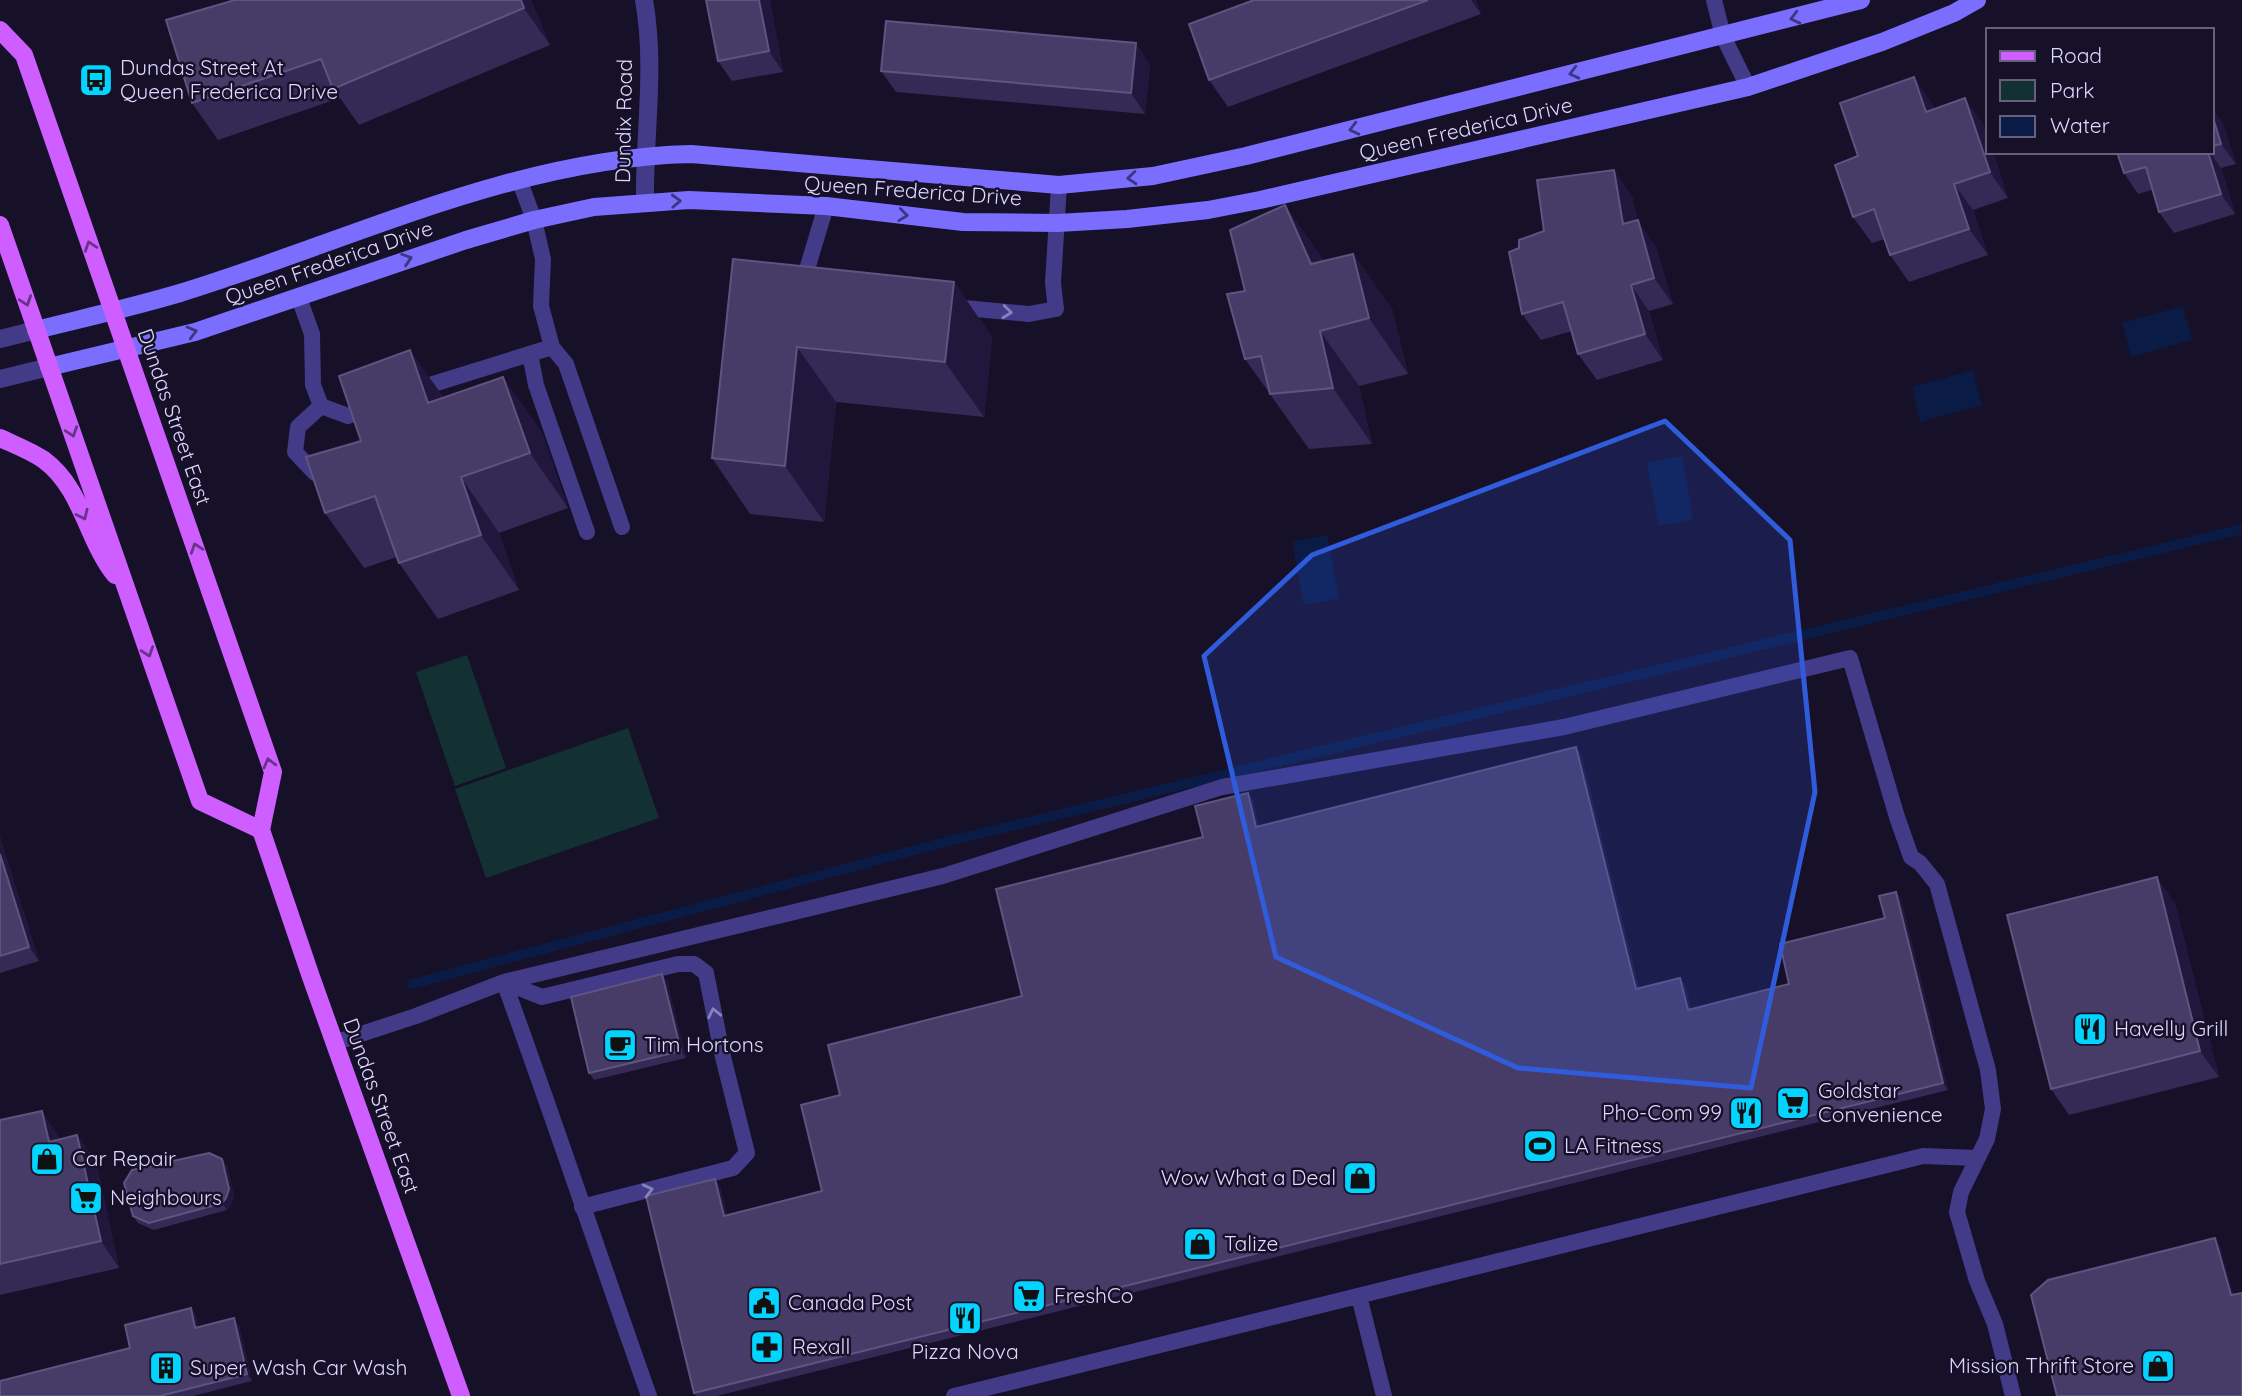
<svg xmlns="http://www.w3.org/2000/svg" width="2242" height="1396" font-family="Quicksand,sans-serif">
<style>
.green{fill:#133132}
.water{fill:#0a1c46}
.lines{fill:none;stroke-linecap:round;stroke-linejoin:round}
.stream{stroke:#0a1c46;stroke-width:10}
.lane{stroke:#433b87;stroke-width:16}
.street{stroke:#433b87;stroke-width:18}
.secondary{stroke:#7b6eff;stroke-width:18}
.primary{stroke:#ce5eff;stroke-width:18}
.wall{fill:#352956}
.shaded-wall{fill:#21173c}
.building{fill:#473c68;stroke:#5f5480;stroke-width:2}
.oneway{stroke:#3e367e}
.oneway2{stroke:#693389}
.oneway3{stroke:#8981bd}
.marked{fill:#305cdc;fill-opacity:0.2;stroke:#305cdc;stroke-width:5;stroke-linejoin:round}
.labels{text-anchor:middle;stroke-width:5;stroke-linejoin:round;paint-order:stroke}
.poi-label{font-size:21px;fill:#ded7ff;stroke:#161028;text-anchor:start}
.street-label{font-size:21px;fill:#ded7ff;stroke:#161028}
</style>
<rect width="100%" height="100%" fill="#161028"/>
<path class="green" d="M 467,655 L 506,768 L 455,786 L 416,672 Z
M 628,728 L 659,818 L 486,878 L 455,789 Z"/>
<path class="water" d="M 2183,306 L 2192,340 L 2131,357 L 2122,323 Z
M 1973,370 L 1982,405 L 1920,422 L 1912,387 Z
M 1682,456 L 1693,519 L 1659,526 L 1647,463 Z
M 1327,535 L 1339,598 L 1304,605 L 1292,542 Z"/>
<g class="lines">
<path class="stream" d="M 412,984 L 953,840 L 2242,529"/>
<path class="lane" d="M 1714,0 L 1723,36 L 1748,87
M 519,179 L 534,220 L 543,259 L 541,306 L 552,347 L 566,364 L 622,527
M 809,287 L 808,266 L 826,206
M 299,298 L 312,334 L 313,385 L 321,406 L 298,427 L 295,452 L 315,473 L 328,477
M 954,307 L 1029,314 L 1056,309 L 1053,283 L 1059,185
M 530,354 L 536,385 L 587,532
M 414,390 L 552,347
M 321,406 L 348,416 L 371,406
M 504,982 L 542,997 L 678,964 L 694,964 L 706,973 L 722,1053 L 747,1153 L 733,1168 L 582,1207
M 504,982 C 554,1119 600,1258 649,1396
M 334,1043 L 416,1016 L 504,982 L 943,876 L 1222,787 L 1564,727 L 1850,658 L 1897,817 L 1911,857 L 1920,863 L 1937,884 L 1988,1070 L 1993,1109 L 1987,1139 L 1961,1192 L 1957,1212 L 1977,1281 L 1995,1324 L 2013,1396
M 1359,1296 L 1384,1396
M 954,1396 L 1923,1156 L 1977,1158"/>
<path class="street" d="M 644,0 C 656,67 644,134 645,202
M 0,339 L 36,330
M 0,379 L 49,367"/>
<path class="secondary" d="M 36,330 C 84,318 133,307 180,293 C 347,242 514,158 691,154 L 1059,185 L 1153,176 L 1246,156 L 1861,0
M 49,367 L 195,332 L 466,240 L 534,220 L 594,207 L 689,200 L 826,206 L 963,222 L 1058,223 L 1127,219 L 1208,210 L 1260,200 L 1748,87 L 1882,42 L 1954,13 L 1977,0"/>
<path class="primary" d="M 0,30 L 24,55 L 273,772 L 261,830 L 311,977 L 461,1396
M 0,225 L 200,801 L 261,830
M 0,438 C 15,445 31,451 44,460 C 82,488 87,540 115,575"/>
</g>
<path class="wall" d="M 235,0 L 531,0 L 550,45 L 359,125 L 340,98 L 218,140 L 192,103 Z
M 770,0 L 783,72 L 732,81 L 718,61 Z
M 1254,0 L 1476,0 L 1481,14 L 1228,107 L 1209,80 Z
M 1150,64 L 1145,114 L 896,92 L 881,71 Z
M 1914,77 L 1932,104 L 1934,109 L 1984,125 L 1988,152 L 1993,152 L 2008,198 L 1973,210 L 1988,255 L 1909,282 L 1890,255 L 1885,239 L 1872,243 L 1853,217 L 1858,156 Z
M 2212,108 L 2223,124 L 2236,164 L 2221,168 L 2235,214 L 2174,233 L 2159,212 L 2152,190 L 2138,194 L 2124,173 L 2117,152 L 2212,152 Z
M 1632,196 L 1637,221 L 1656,247 L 1673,304 L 1649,311 L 1663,360 L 1597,380 L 1578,354 L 1572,331 L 1541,340 L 1522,314 L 1519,248 L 1544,231 Z
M 1353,254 L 1392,309 L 1408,374 L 1359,386 L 1372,444 L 1309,449 L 1245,359 L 1245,291 L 1324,261 Z
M 733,259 L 954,282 L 992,337 L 984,417 L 836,402 L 824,522 L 750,514 L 712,458 Z
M 503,377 L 542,433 L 568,508 L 499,533 L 519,590 L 438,619 L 399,563 L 397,557 L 364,568 L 325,513 L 361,441 L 443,398 Z
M 1581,754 L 1639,988 L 1680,978 L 1685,985 L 1691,1009 L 1789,984 L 1885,918 L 1896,892 L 1901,899 L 1948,1090 L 717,1396 L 696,1396 L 694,1393 L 720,1186 L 727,1215 L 822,1191 L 840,1095 L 1022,996 L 1203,837 L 1253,800 L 1259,827 Z
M 0,837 L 39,961 L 0,973 Z
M 2175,903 L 2219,1077 L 2069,1115 L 2051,1089 Z
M 667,981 L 686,1058 L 594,1080 L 589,1073 Z
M 0,1120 L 60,1138 L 60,1139 L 77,1135 L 96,1162 L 119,1268 L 0,1295 Z
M 222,1159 L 227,1166 L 234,1196 L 231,1205 L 227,1210 L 154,1230 L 138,1223 L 133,1216 Z
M 196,1315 L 198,1327 L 239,1325 L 252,1381 L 193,1396 L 0,1396 L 130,1348 Z"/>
<path class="shaded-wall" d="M 521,0 L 531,0 L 550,45 L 524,8 Z
M 759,0 L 770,0 L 783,72 L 769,51 Z
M 1471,0 L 1476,0 L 1481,14 Z
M 1136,43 L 1150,64 L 1145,114 L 1131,93 Z
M 1914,77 L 1932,104 L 1944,139 L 1926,112 Z
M 1965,98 L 1984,125 L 1988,139 L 1988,152 L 1993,152 L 2008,198 L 1990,172 Z
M 2212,108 L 2223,124 L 2236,164 L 2221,144 L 2212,114 Z
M 2208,152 L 2210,152 L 2221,168 L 2235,214 L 2221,194 Z
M 1614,170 L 1632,196 L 1642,250 L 1623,224 Z
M 1954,184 L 1973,210 L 1988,255 L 1969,229 Z
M 1285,205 L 1324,260 L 1350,320 L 1311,264 Z
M 1638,220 L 1656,247 L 1673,304 L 1654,278 Z
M 1353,254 L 1392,309 L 1408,374 L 1369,318 Z
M 954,282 L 992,337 L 984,417 L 945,362 Z
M 1631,285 L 1649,311 L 1663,360 L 1645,334 Z
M 1320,331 L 1359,386 L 1372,444 L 1333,388 Z
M 797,347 L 836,402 L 824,522 L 785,466 Z
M 410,350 L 449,405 L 428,403 Z
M 503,377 L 542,433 L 568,508 L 530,453 Z
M 461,477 L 499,533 L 519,590 L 481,535 Z
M 1576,747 L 1581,754 L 1641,996 L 1636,989 Z
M 1248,793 L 1253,800 L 1261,834 L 1256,827 Z
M 0,837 L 39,961 L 29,947 L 0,854 Z
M 2157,877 L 2175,903 L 2219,1077 L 2200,1051 Z
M 1896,892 L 1901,899 L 1948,1090 L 1943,1083 Z
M 662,974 L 667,981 L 686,1058 L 681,1051 Z
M 1680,978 L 1685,985 L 1693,1017 L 1688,1010 Z
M 42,1111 L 60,1138 L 67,1168 L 49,1142 Z
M 77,1135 L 96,1162 L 119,1268 L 101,1241 Z
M 222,1159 L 227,1166 L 234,1196 L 231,1205 L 227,1210 L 222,1203 Z
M 715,1179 L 720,1186 L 729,1223 L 724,1216 Z
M 2215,1238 L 2220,1245 L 2236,1303 L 2231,1295 Z
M 191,1308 L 196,1315 L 200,1335 L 195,1328 Z
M 234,1318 L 239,1325 L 252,1381 L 247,1374 Z"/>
<path class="building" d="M 235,0 L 521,0 L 524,8 L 333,89 L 321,59 L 192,103 L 166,20 Z
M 706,0 L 759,0 L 769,51 L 718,61 Z
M 1254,0 L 1428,0 L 1209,80 L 1189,24 Z
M 886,21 L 1136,43 L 1131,93 L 881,71 Z
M 1914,77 L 1926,112 L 1965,98 L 1990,172 L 1954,184 L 1969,229 L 1890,255 L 1874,209 L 1853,217 L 1835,165 L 1858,156 L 1840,103 Z
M 2212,114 L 2221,144 L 2212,146 Z
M 2117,152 L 2208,152 L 2221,194 L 2159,212 L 2146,167 L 2124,173 Z
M 1614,170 L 1623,224 L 1638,220 L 1654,278 L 1631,285 L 1645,334 L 1578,354 L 1563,302 L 1522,314 L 1509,252 L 1519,248 L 1519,240 L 1544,231 L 1537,180 Z
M 1285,205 L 1311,264 L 1353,254 L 1369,318 L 1320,331 L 1333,388 L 1270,394 L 1261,356 L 1245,359 L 1227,294 L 1245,291 L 1230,230 Z
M 733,259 L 954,282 L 945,362 L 797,347 L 785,466 L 712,458 Z
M 410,350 L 428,403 L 503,377 L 530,453 L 461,477 L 481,535 L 399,563 L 375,496 L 325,513 L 306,457 L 361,441 L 339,376 Z
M 1576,747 L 1636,989 L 1680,978 L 1688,1010 L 1789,984 L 1780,944 L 1885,918 L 1879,896 L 1896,892 L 1943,1083 L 694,1393 L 646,1196 L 715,1179 L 724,1216 L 822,1191 L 801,1105 L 840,1095 L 828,1045 L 1022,996 L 996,889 L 1203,837 L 1195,806 L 1248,793 L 1256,827 Z
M 0,854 L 29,947 L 0,956 Z
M 2157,877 L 2200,1051 L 2051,1089 L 2007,915 Z
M 662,974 L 681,1051 L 589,1073 L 571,997 Z
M 42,1111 L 49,1142 L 77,1135 L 101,1241 L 0,1264 L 0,1120 Z
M 209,1153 L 222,1159 L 229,1189 L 226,1198 L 222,1203 L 149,1223 L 133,1216 L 124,1183 L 132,1170 Z
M 2215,1238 L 2231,1295 L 2242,1293 L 2242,1396 L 2057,1396 L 2031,1295 L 2048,1280 Z
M 191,1308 L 195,1328 L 234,1318 L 247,1374 L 160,1396 L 0,1396 L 0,1381 L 130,1348 L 125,1325 Z"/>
<defs><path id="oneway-chevron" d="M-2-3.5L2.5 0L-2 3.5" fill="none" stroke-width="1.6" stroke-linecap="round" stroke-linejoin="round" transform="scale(1.75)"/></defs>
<g class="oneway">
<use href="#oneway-chevron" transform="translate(1795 18) rotate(166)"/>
<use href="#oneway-chevron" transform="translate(1574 73) rotate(166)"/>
<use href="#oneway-chevron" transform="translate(1354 129) rotate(166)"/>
<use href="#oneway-chevron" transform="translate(1132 178) rotate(175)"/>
<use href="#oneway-chevron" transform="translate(676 201) rotate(-2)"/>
<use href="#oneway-chevron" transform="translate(903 215) rotate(7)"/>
<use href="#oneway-chevron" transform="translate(407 259) rotate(-18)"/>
<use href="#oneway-chevron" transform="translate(192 332) rotate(-15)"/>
</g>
<g class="oneway2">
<use href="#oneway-chevron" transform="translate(90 246) rotate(-109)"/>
<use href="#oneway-chevron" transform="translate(26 301) rotate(71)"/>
<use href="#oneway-chevron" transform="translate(72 432) rotate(71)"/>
<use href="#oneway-chevron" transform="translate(83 515) rotate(65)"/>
<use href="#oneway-chevron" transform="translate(196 548) rotate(-109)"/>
<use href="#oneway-chevron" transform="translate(148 652) rotate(71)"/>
<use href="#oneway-chevron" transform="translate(269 763) rotate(-105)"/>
</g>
<g class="oneway3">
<use href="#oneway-chevron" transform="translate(1007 312) rotate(6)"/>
<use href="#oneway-chevron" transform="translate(714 1013) rotate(-102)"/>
<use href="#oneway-chevron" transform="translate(648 1190) rotate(-14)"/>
</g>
<path class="marked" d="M 1665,421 L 1790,540 L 1815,792 L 1751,1088 L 1518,1068 L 1276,957 L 1204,656 L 1312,555 Z"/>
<defs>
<g id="bus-square" transform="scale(1.75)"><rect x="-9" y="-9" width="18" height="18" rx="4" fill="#03d4ff" stroke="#161028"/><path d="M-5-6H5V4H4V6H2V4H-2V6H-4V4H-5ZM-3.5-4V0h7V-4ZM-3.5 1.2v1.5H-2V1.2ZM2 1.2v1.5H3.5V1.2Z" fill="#111"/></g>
<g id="restaurant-square" transform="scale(1.75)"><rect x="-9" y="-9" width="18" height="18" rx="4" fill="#03d4ff" stroke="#161028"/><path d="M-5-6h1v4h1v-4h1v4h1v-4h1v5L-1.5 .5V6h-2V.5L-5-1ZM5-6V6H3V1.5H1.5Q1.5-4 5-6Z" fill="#111"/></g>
<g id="cafe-square" transform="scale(1.75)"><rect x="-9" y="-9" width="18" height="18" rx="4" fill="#03d4ff" stroke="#161028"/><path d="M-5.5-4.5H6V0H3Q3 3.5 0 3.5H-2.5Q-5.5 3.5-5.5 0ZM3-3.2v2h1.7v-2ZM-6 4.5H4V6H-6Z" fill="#111"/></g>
<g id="supermarket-square" transform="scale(1.75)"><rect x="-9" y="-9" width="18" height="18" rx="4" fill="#03d4ff" stroke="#161028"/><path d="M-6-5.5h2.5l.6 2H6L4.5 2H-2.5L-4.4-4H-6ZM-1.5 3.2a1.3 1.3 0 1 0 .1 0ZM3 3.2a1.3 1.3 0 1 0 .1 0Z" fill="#111"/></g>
<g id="stadium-square" transform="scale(1.75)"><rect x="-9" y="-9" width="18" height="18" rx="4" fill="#03d4ff" stroke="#161028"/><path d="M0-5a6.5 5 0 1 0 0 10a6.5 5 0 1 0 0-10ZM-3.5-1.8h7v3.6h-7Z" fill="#111"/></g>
<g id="shop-square" transform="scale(1.75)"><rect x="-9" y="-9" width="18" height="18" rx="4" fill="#03d4ff" stroke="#161028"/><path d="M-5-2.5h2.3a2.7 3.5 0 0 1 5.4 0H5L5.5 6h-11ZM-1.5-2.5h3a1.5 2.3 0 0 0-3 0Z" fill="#111"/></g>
<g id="civic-square" transform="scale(1.75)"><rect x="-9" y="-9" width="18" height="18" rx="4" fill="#03d4ff" stroke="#161028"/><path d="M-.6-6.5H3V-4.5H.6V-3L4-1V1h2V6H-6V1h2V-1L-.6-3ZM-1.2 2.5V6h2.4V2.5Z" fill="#111"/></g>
<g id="pharmacy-square" transform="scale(1.75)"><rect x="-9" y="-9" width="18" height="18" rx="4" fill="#03d4ff" stroke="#161028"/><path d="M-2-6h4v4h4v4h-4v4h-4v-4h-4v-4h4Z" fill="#111"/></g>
<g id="building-square" transform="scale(1.75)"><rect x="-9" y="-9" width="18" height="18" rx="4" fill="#03d4ff" stroke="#161028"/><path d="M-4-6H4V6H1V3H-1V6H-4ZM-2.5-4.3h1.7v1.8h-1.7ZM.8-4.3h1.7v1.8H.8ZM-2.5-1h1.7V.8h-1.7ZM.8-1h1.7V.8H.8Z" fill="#111"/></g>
</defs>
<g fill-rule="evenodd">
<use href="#bus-square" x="96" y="80"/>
<use href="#restaurant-square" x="2090" y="1029"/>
<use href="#cafe-square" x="620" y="1045"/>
<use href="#supermarket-square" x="1793" y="1103"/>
<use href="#restaurant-square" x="1746" y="1113"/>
<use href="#stadium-square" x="1540" y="1146"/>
<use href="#shop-square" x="47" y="1159"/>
<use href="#shop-square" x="1360" y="1178"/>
<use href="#supermarket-square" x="86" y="1198"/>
<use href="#shop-square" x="1200" y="1244"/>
<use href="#supermarket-square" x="1029" y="1296"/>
<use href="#civic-square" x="764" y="1303"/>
<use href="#restaurant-square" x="965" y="1318"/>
<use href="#pharmacy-square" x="767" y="1347"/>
<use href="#shop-square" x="2158" y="1366"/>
<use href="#building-square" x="166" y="1368"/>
</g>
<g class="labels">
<g class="poi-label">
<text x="120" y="75">Dundas Street At<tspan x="120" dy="24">Queen Frederica Drive</tspan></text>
<text x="2114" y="1036">Havelly Grill</text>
<text x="644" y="1052">Tim Hortons</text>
<text x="1818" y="1098">Goldstar<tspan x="1818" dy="24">Convenience</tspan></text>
<text x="1722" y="1120" text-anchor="end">Pho-Com 99</text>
<text x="1564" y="1153">LA Fitness</text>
<text x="72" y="1166">Car Repair</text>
<text x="1336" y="1185" text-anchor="end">Wow What a Deal</text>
<text x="110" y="1205">Neighbours</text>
<text x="1224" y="1251">Talize</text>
<text x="1054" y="1303">FreshCo</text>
<text x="788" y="1310">Canada Post</text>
<text x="792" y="1354">Rexall</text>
<text x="965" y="1359" text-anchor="middle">Pizza Nova</text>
<text x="2134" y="1373" text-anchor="end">Mission Thrift Store</text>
<text x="190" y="1375">Super Wash Car Wash</text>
</g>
<g class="street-label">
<text transform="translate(624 121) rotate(-89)" y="7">Dundix Road</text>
<text transform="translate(1466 129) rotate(-13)" y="7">Queen Frederica Drive</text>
<text transform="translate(913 191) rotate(4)" y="7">Queen Frederica Drive</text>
<text transform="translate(329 263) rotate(-19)" y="7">Queen Frederica Drive</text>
<text transform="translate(174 417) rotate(71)" y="7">Dundas Street East</text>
<text transform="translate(381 1106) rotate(70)" y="7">Dundas Street East</text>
</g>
</g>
<rect x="1986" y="28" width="228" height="126" fill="#161028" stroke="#66607e" stroke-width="2"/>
<rect x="2000" y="51" width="35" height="10" fill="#ce5eff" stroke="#66607e" stroke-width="2"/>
<text x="2050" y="63" font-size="21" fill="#ded7ff">Road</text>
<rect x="2000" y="80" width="35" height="21" fill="#133132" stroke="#66607e" stroke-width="2"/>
<text x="2050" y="98" font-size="21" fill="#ded7ff">Park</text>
<rect x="2000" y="116" width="35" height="21" fill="#0a1c46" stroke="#66607e" stroke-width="2"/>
<text x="2050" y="133" font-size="21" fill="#ded7ff">Water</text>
</svg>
